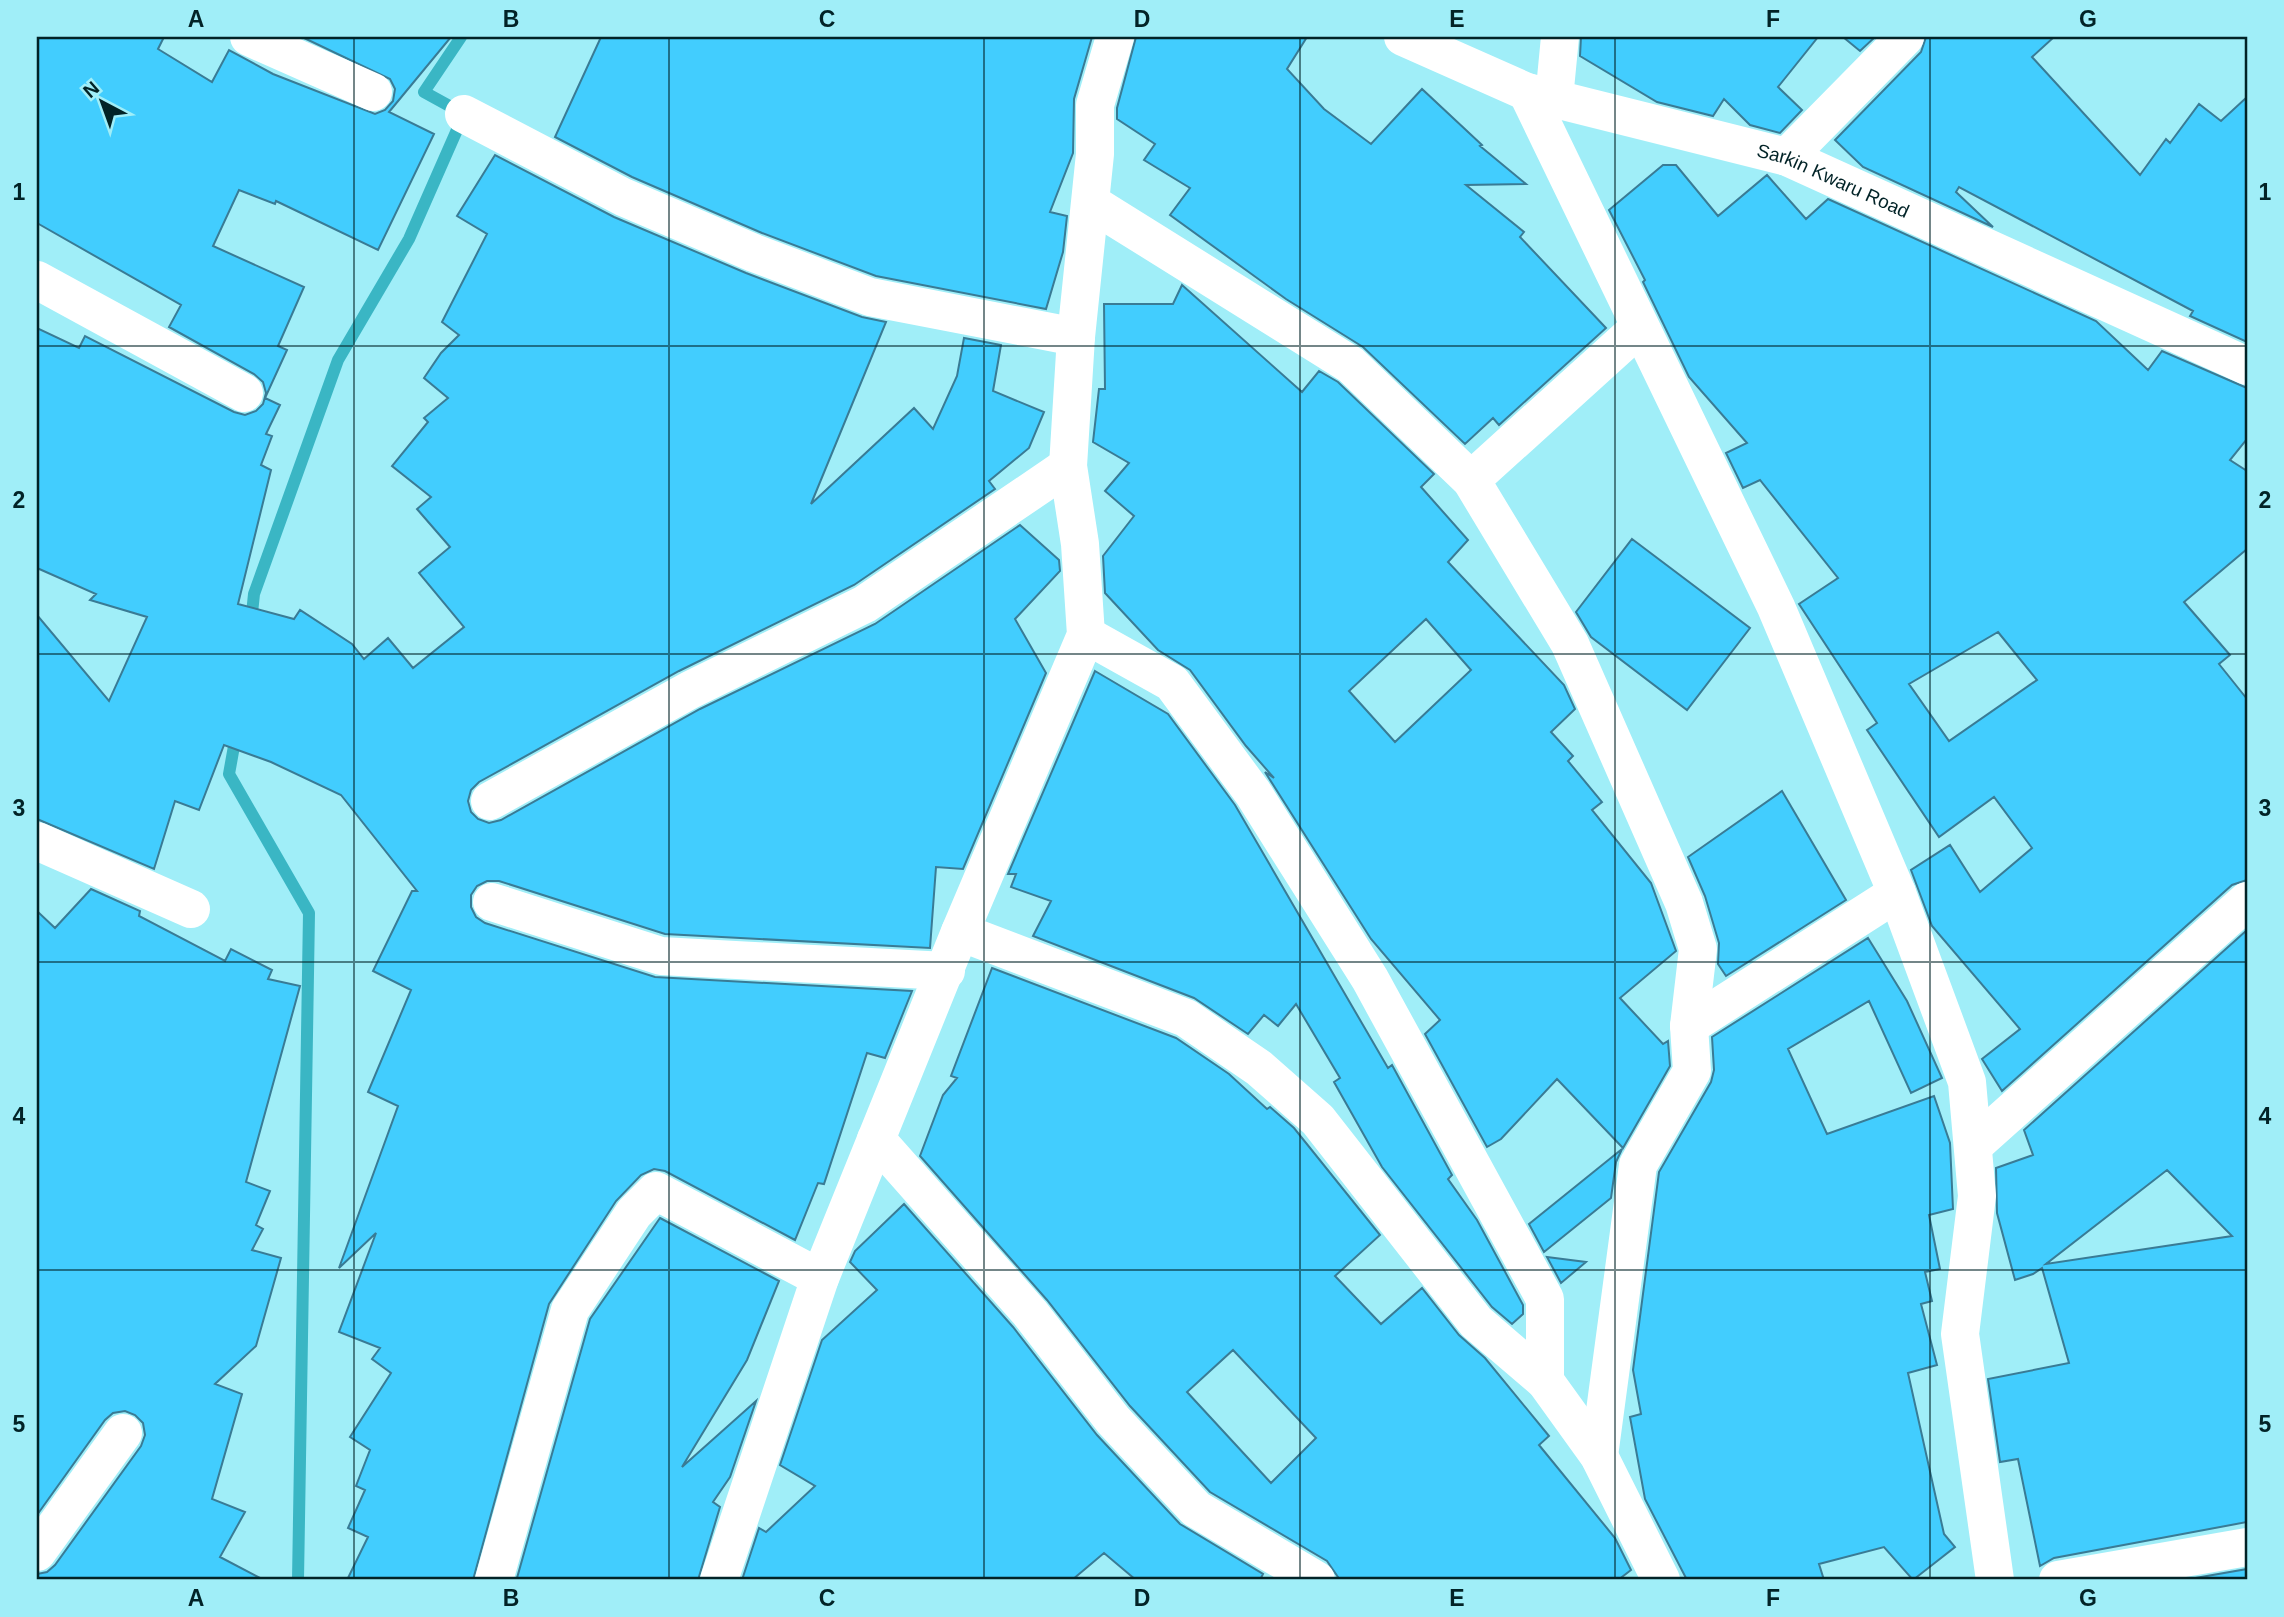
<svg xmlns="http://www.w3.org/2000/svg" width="2284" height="1617" font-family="Helvetica,sans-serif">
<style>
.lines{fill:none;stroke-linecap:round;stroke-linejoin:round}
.stream{stroke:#3ab6c4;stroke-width:12}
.building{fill:#42cdfe;stroke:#397b95;stroke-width:2;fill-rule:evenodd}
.street{stroke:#fff;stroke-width:38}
.grid{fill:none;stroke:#022327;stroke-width:2;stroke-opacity:0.55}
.labels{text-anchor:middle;stroke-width:6;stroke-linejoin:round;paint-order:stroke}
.street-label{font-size:19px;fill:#022327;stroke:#a0eef8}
.neatline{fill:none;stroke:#022327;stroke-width:2.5}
.grid-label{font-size:23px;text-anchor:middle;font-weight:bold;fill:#022327}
</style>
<rect width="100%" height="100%" fill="#a0eef8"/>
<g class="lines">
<path class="stream" d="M 251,623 L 254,594 L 338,360 L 409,239 L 464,114 L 424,92 L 461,37
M 236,735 L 229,774 L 309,913 L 298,1580"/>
</g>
<path class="building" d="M 37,37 L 164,37 L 158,49 L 212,82 L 229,50 L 273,74 L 375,114 L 385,110 L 393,101 L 395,89 L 390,79 L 302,37 L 451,37 L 389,112 L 434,134 L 378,250 L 276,201 L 275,204 L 239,190 L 213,246 L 304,287 L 278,346 L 287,350 L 265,398 L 280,405 L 266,434 L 272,436 L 261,465 L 271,470 L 238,604 L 294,619 L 300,610 L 352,644 L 364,659 L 388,638 L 413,668 L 464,627 L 419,573 L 450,547 L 417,509 L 431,497 L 392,466 L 428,422 L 424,418 L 448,398 L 424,378 L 441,353 L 459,335 L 442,322 L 487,234 L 457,216 L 495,155 L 614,217 L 746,273 L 862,317 L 886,322 L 811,504 L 914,408 L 933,429 L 957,376 L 964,338 L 1001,345 L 993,391 L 1044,412 L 1029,448 L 989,481 L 995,489 L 854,585 L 679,671 L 479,782 L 471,790 L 468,801 L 471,812 L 478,819 L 489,823 L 501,820 L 700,709 L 875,624 L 1020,525 L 1059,560 L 1060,571 L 1015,619 L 1046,673 L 963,869 L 936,867 L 930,948 L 665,934 L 499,881 L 487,881 L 477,886 L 471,895 L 471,907 L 476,917 L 485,923 L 655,977 L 912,991 L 885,1058 L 867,1053 L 824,1184 L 818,1183 L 795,1240 L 665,1171 L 654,1169 L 641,1175 L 616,1201 L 549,1304 L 473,1580 L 347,1580 L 368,1537 L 348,1528 L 365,1490 L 356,1486 L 370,1450 L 350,1437 L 391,1373 L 372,1359 L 380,1348 L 339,1332 L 376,1233 L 339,1268 L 398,1106 L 368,1092 L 411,990 L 373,971 L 412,891 L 417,891 L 341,795 L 271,762 L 224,745 L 199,810 L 175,801 L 154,869 L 37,819 L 37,615 L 109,701 L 147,617 L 90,600 L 96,594 L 37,568 L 37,328 L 79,348 L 85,336 L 234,412 L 245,415 L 256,411 L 263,404 L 266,393 L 263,382 L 254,374 L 169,327 L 181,305 L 37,223 Z
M 601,37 L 1092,37 L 1074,99 L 1073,153 L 1050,212 L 1067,216 L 1063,252 L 1046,309 L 876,276 L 762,233 L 632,177 L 555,137 Z
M 1136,37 L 1307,37 L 1287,69 L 1324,109 L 1371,144 L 1422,89 L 1482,145 L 1480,146 L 1526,184 L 1466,185 L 1524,232 L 1520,237 L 1606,328 L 1499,425 L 1493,418 L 1465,444 L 1363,347 L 1286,299 L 1170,215 L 1190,188 L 1144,160 L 1155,144 L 1117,119 L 1117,108 Z
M 1581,37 L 1818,37 L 1778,87 L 1802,110 L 1780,133 L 1750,125 L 1724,99 L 1713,116 L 1657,102 L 1580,56 Z
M 1843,37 L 1875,37 L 1860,51 Z
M 1926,37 L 2054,37 L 2032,57 L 2140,175 L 2166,139 L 2170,143 L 2199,104 L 2221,121 L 2247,97 L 2247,342 L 2190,316 L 2193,311 L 1959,187 L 1956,192 L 1993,227 L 1863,167 L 1835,140 L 1921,52 Z
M 1663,165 L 1676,165 L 1718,216 L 1767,175 L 1806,219 L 1828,199 L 2096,321 L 2148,370 L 2162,351 L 2247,388 L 2247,439 L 2230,460 L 2247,471 L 2247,549 L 2184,602 L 2230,655 L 2219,664 L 2247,699 L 2247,880 L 2232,885 L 2002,1091 L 1982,1059 L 2020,1029 L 1932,926 L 1911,870 L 1950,845 L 1980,892 L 2032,848 L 1994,797 L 1939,837 L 1867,730 L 1877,723 L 1799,604 L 1838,578 L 1760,480 L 1743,488 L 1726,453 L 1747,443 L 1689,377 L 1643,282 L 1645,280 L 1609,210 ZM 1998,632 L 2037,680 L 1949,741 L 1909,684 Z
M 1182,285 L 1302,392 L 1319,371 L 1338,382 L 1434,474 L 1421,487 L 1468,540 L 1448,562 L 1564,685 L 1575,709 L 1551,732 L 1573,756 L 1568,761 L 1602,802 L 1592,810 L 1651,883 L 1676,951 L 1620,998 L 1663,1044 L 1668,1041 L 1670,1066 L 1623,1148 L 1557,1079 L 1501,1139 L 1487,1147 L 1425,1034 L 1440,1020 L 1371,939 L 1265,772 L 1274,778 L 1246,746 L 1190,670 L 1158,650 L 1105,593 L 1103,556 L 1134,516 L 1105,491 L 1129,463 L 1093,442 L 1099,389 L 1105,389 L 1104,304 L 1173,304 ZM 1426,619 L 1471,670 L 1395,742 L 1349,691 Z
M 1632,539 L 1750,628 L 1687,710 L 1591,637 L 1576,612 Z
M 1095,671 L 1168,714 L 1235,805 L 1388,1068 L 1392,1065 L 1452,1175 L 1448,1179 L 1477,1220 L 1523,1305 L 1523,1314 L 1512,1324 L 1492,1307 L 1382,1167 L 1334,1082 L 1340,1078 L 1296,1004 L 1278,1026 L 1264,1015 L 1248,1034 L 1194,998 L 1033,936 L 1051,901 L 1011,887 L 1016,874 L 1008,874 Z
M 1782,791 L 1846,900 L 1726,976 L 1718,964 L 1719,943 L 1705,896 L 1688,857 Z
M 91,889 L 140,911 L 139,916 L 225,961 L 231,949 L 272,970 L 268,979 L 300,986 L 246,1182 L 270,1191 L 256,1225 L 263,1229 L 252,1250 L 281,1258 L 256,1346 L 215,1384 L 242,1394 L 212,1499 L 245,1512 L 220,1557 L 264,1580 L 37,1580 L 37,1574 L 47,1572 L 55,1565 L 141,1446 L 145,1435 L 143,1423 L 135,1415 L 125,1411 L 113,1413 L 105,1420 L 37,1515 L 37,911 L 55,928 Z
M 2247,930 L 2247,1522 L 2054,1558 L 2040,1566 L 2018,1459 L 2000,1462 L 1988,1379 L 2069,1363 L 2042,1268 L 2033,1274 L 2015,1280 L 1997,1213 L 1996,1168 L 2033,1155 L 2024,1130 ZM 2167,1170 L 2232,1236 L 2046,1264 Z
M 1868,938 L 1907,1001 L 1942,1078 L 1911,1093 L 1869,1001 L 1788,1049 L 1827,1134 L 1934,1096 L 1950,1143 L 1953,1209 L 1929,1215 L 1940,1269 L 1925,1272 L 1932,1301 L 1921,1304 L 1937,1365 L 1908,1373 L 1944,1534 L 1955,1547 L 1913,1580 L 1884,1547 L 1819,1564 L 1824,1580 L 1687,1580 L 1645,1499 L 1630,1417 L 1641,1414 L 1633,1370 L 1659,1172 L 1711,1082 L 1714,1070 L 1712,1037 Z
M 992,968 L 1176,1038 L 1229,1074 L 1267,1109 L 1270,1107 L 1294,1128 L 1380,1235 L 1335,1276 L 1381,1324 L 1422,1288 L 1459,1335 L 1485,1358 L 1549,1436 L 1539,1445 L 1615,1538 L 1631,1570 L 1618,1580 L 1340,1580 L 1327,1561 L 1210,1492 L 1130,1406 L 1047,1300 L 920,1156 L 943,1095 L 957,1078 L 951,1076 ZM 1233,1350 L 1316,1438 L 1271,1483 L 1187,1392 Z
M 1622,1149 L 1616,1162 L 1611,1198 L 1544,1252 L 1529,1224 Z
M 904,1204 L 1013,1327 L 1097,1435 L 1180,1524 L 1263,1574 L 1260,1580 L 1136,1580 L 1104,1553 L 1072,1580 L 742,1580 L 759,1528 L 766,1532 L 815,1486 L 780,1465 L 822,1340 L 877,1290 L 850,1262 L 855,1251 Z
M 660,1218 L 779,1281 L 747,1360 L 682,1467 L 756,1401 L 730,1477 L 713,1502 L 720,1507 L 698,1580 L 522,1580 L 517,1578 L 590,1319 Z
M 1547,1257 L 1586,1262 L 1561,1283 Z
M 2247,1569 L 2247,1580 L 2184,1580 Z"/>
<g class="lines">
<g class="street">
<path d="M 249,37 L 373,92"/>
<path id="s1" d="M 1403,37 L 1527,92 L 1787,157 L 2247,366"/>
<path d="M 1527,92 L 1776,607 L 1897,893 L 1967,1082 L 1977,1196 L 1960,1334 L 1995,1580"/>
<path d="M 1554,99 L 1560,37"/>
<path d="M 464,114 L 623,197 L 754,253 L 870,297 L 1076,337"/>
<path d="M 1787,157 L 1905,37"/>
<path d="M 1091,203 L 1351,365 L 1471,480 L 1570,644 L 1684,903 L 1698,949 L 1689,1026 L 1692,1071 L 1638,1165 L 1599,1456"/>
<path d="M 37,280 L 244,393"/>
<path d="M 1471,480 L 1640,327"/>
<path d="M 1086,635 L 1172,683 L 1253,793 L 1370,979 L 1545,1299 L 1545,1381"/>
<path d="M 490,801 L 690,690 L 865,604 L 1068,466"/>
<path d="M 37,841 L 191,909"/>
<path d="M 492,902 L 661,956 L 946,971"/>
<path d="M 960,932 L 1186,1018 L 1259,1068 L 1318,1120 L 1476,1322 L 1545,1381 L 1599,1456 L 1661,1580"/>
<path d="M 1689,1026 L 1897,893"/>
<path d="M 876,1139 L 1030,1313 L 1113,1420 L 1196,1509 L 1316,1580"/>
<path d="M 1973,1146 L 2247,901"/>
<path d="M 37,1552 L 123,1433"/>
<path d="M 494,1580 L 570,1310 L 634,1213 L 656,1191 L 820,1278"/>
<path d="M 719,1580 L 820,1278 L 960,932 L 1086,635 L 1080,544 L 1068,466 L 1076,337 L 1095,154 L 1095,105 L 1115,37"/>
<path d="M 2058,1580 L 2247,1547"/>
</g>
</g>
<path class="grid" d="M 354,37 L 354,1580M 669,37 L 669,1580M 984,37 L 984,1580M 1300,37 L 1300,1580M 1615,37 L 1615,1580M 1930,37 L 1930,1580M 37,346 L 2247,346M 37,654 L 2247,654M 37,962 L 2247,962M 37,1270 L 2247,1270"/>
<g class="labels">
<g class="street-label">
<text dy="7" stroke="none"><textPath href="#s1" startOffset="455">Sarkin Kwaru Road</textPath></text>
</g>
</g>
<rect width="2284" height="1617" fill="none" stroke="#a0eef8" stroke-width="77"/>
<g transform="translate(102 102) rotate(319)" stroke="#a0eef8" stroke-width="5" paint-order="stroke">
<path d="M0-5L12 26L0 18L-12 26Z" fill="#022327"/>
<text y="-10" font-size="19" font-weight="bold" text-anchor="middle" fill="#022327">N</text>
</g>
<rect x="38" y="38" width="2208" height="1540" class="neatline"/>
<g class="grid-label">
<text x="196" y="27">A</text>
<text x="511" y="27">B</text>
<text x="827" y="27">C</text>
<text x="1142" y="27">D</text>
<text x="1457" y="27">E</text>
<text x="1773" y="27">F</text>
<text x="2088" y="27">G</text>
<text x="19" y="200">1</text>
<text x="2265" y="200">1</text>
<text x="19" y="508">2</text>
<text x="2265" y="508">2</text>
<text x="19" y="816">3</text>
<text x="2265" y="816">3</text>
<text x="19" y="1124">4</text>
<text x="2265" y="1124">4</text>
<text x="19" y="1432">5</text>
<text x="2265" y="1432">5</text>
<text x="196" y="1606">A</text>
<text x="511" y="1606">B</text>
<text x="827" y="1606">C</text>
<text x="1142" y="1606">D</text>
<text x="1457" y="1606">E</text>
<text x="1773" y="1606">F</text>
<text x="2088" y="1606">G</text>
</g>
</svg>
